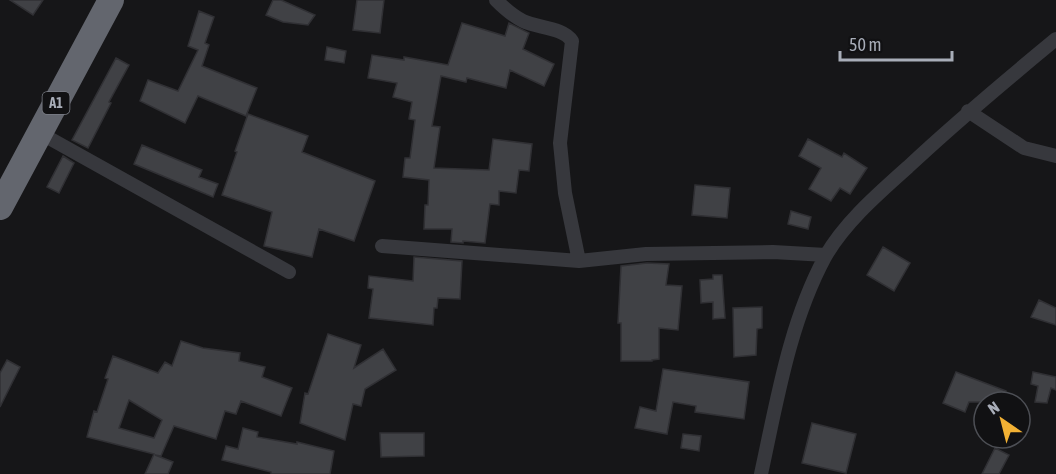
<svg xmlns="http://www.w3.org/2000/svg" width="1056" height="474" font-family="'Asap Condensed',sans-serif">
<style>
.building{fill:#404145;stroke:#303034;stroke-width:1.5;fill-rule:evenodd}
.lines{fill:none;stroke-linecap:round;stroke-linejoin:round}
.street{stroke:#37383d;stroke-width:14}
.highway{stroke:#63666e;stroke-width:26}
.labels{text-anchor:middle;stroke-width:4.5;stroke-linejoin:round;paint-order:stroke}
.shield{fill:#111113;stroke:#7b7e86;stroke-width:1.5}
.shield-label{font-size:14px;font-weight:bold;fill:#a8adb8}
</style>
<rect width="100%" height="100%" fill="#161618"/>
<path class="building" d="M 10,0 L 43,0 L 33,15 Z
M 273,0 L 281,0 L 315,15 L 308,25 L 283,22 L 266,15 Z
M 357,0 L 384,0 L 380,33 L 353,30 Z
M 199,11 L 214,17 L 205,43 L 209,45 L 202,66 L 257,88 L 246,116 L 198,96 L 185,123 L 140,101 L 148,80 L 178,91 L 198,50 L 188,46 Z
M 462,23 L 505,36 L 509,23 L 529,33 L 523,49 L 554,64 L 544,86 L 510,70 L 506,88 L 467,78 L 466,82 L 441,76 L 432,126 L 440,127 L 434,168 L 489,170 L 493,139 L 532,144 L 529,171 L 519,170 L 516,193 L 499,191 L 499,205 L 490,204 L 485,243 L 463,241 L 463,243 L 451,242 L 452,229 L 424,229 L 425,205 L 428,205 L 429,180 L 403,177 L 405,158 L 410,158 L 415,120 L 409,119 L 412,102 L 393,97 L 397,83 L 368,78 L 372,55 L 404,60 L 404,57 L 448,65 Z
M 327,47 L 346,51 L 344,63 L 325,60 Z
M 116,58 L 129,65 L 109,102 L 111,103 L 88,148 L 72,140 Z
M 248,114 L 308,136 L 302,152 L 375,181 L 354,241 L 319,229 L 312,257 L 264,246 L 272,212 L 222,195 L 237,152 L 235,151 Z
M 808,139 L 842,157 L 844,153 L 867,168 L 850,194 L 840,188 L 831,201 L 809,189 L 821,168 L 799,156 Z
M 142,145 L 202,170 L 199,177 L 218,184 L 213,197 L 134,164 Z
M 63,156 L 74,163 L 59,193 L 47,187 Z
M 695,185 L 730,188 L 727,218 L 692,215 Z
M 791,211 L 811,217 L 808,229 L 788,224 Z
M 883,247 L 910,263 L 894,291 L 867,275 Z
M 414,257 L 462,261 L 460,299 L 438,298 L 437,308 L 434,308 L 433,325 L 369,318 L 373,289 L 368,288 L 369,276 L 413,281 Z
M 647,263 L 669,264 L 666,285 L 682,286 L 678,330 L 659,328 L 659,359 L 652,360 L 652,361 L 621,361 L 621,323 L 618,323 L 621,266 Z
M 713,275 L 722,275 L 725,318 L 713,319 L 713,302 L 701,303 L 700,280 L 713,279 Z
M 1039,300 L 1056,308 L 1056,325 L 1031,317 Z
M 762,307 L 762,328 L 757,329 L 756,355 L 734,357 L 733,308 Z
M 328,334 L 361,345 L 354,368 L 383,349 L 396,370 L 365,389 L 361,406 L 353,404 L 345,440 L 300,423 L 305,393 L 308,394 Z
M 181,341 L 203,348 L 240,353 L 239,361 L 265,367 L 262,377 L 292,388 L 281,416 L 241,401 L 236,414 L 225,411 L 216,439 L 174,426 L 161,456 L 155,455 L 173,462 L 168,474 L 145,474 L 154,454 L 87,437 L 94,411 L 97,412 L 108,379 L 105,378 L 113,356 L 158,373 L 165,362 L 172,366 ZM 129,400 L 162,420 L 154,438 L 119,428 Z
M 7,360 L 20,367 L 0,407 L 0,373 Z
M 663,369 L 749,382 L 744,419 L 695,412 L 696,406 L 673,402 L 667,434 L 635,428 L 640,407 L 656,411 Z
M 956,372 L 1006,391 L 1003,402 L 969,402 L 965,412 L 943,403 Z
M 1033,372 L 1056,377 L 1056,390 L 1051,388 L 1047,403 L 1035,402 L 1038,386 L 1031,384 Z
M 812,423 L 856,434 L 846,473 L 802,463 Z
M 243,428 L 258,432 L 257,437 L 297,444 L 297,442 L 334,451 L 330,474 L 271,474 L 271,472 L 222,460 L 226,446 L 238,449 Z
M 380,433 L 424,433 L 424,456 L 381,457 Z
M 683,434 L 701,436 L 699,451 L 681,448 Z
M 995,448 L 1009,455 L 999,474 L 982,474 Z"/>
<g class="lines">
<path class="street" d="M 496,0 C 504,8 513,16 523,21 C 537,28 563,27 572,41 L 560,143 L 565,193 L 579,261
M 968,111 L 1024,148 L 1056,156
M 40,133 L 289,272
M 382,246 L 579,261 L 646,254 L 773,252 L 826,255
M 761,474 C 777,401 789,324 825,257 C 845,222 879,193 908,167 C 956,122 1005,81 1056,39"/>
<path class="highway" d="M 0,207 L 111,0"/>
</g>
<g class="labels">
<rect class="shield" x="42.5" y="92" width="27" height="22" rx="4.5"/>
<g class="shield-label">
<text x="56" y="108">A1</text>
</g>
</g>
<g transform="translate(1002 420) rotate(325)"><circle r="28" fill="#111113" stroke="#4d4f55" stroke-width="1.5"/>
<path d="M0-4.5L10 22L0 15L-10 22Z" fill="#f2b134"/>
<text y="-9" font-size="16" font-weight="bold" text-anchor="middle" fill="#a8adb8">N</text>
</g>
<path d="M840 51v9h112v-9" fill="none" stroke="#a8adb8" stroke-width="3"/>
<text x="849" y="51" font-size="18" fill="#a8adb8" stroke="#111113" stroke-width="4.5" paint-order="stroke">50 m</text>
</svg>
